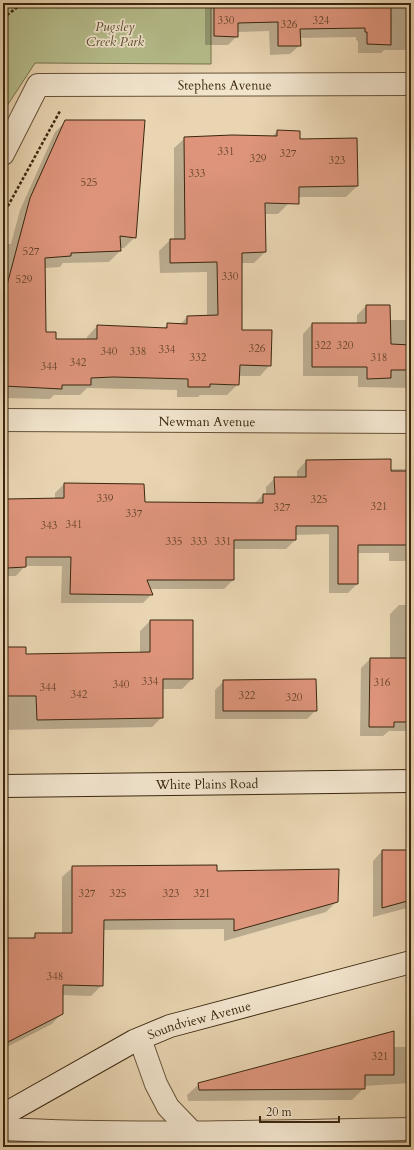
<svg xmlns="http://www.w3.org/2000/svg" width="414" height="1150" font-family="Cardo,serif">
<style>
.green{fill:#b6bd8c;stroke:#78724d}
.shadow{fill:#0003}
.building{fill:#dd947b;stroke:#3b270e}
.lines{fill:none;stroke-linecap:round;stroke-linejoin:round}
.minor-casing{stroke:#665237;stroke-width:24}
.secondary-casing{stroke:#3b270e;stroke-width:24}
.path{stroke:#3b270e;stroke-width:2.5;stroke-dasharray:3 2;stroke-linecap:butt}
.minor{stroke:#f1e4cd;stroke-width:22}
.secondary{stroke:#f1e4cd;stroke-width:22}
.labels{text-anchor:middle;stroke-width:3.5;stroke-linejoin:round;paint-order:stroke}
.number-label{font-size:11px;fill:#644229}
.park-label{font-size:13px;font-style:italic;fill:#5a4c2e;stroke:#f1e4cd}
.street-label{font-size:13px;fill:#3b270e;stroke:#f1e4cd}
</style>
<rect width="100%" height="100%" fill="#e9d5b2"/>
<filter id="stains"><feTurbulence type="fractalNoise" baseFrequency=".005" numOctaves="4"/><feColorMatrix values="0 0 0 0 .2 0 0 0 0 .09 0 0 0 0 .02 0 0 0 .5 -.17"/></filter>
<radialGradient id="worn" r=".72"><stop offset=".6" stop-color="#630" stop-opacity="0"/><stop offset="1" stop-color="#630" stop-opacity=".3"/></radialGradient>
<path class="green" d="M 3,3 L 211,3 L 211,64 L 35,63 L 3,112 Z"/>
<path class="shadow" d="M 205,3 L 411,3 L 411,50 L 384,50 L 381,53 L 358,53 L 358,41 L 356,40 L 356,37 L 300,38 L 300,45 L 290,54 L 270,55 L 269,31 L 237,32 L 237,36 L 228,45 L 205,45 Z
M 66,121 L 135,237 L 124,248 L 120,248 L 120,251 L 109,262 L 63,263 L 60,267 L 44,268 L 45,333 L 55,340 L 87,340 L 87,337 L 97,326 L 163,329 L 168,324 L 180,325 L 187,317 L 207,316 L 207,272 L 160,273 L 159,251 L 170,240 L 174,240 L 174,148 L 185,138 L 272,137 L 277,131 L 299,140 L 357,186 L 346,197 L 290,197 L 289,203 L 278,214 L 265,214 L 265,252 L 254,263 L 241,263 L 241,331 L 270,365 L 260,376 L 238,376 L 238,384 L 227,395 L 200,395 L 198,397 L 177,397 L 177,390 L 87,388 L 80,395 L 54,395 L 50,399 L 3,398 L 3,249 L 8,244 L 11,244 L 20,210 L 55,132 Z
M 366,306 L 389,320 L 411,320 L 411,388 L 358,387 L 358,376 L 303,376 L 303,334 L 312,324 L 357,324 L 357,315 Z
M 306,461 L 390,469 L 411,469 L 411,561 L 389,561 L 389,553 L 357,553 L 357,584 L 348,593 L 329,593 L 329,534 L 295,535 L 295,540 L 286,549 L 233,549 L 233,580 L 224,589 L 150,589 L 152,594 L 143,603 L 61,603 L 62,566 L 25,566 L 16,576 L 3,576 L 3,500 L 55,499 L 55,493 L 64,484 L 144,503 L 254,504 L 263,495 L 266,495 L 266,487 L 275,478 L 297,478 L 297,471 Z
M 399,605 L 411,605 L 411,731 L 389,731 L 383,736 L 360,736 L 361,668 L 370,659 L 390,659 L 390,614 Z
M 150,621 L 192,679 L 182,689 L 162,689 L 162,717 L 152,727 L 3,730 L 3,648 L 25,648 L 26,655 L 140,653 L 140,631 Z
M 224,681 L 316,710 L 307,719 L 215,719 L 215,690 Z
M 382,851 L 411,851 L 411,907 L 373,917 L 373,861 Z
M 73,867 L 216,872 L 337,901 L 326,912 L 224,941 L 224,929 L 103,930 L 102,985 L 91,996 L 62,995 L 62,1013 L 52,1024 L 3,1049 L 3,940 L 31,939 L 36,934 L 62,934 L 62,877 Z
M 393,1047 L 411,1047 L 411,1083 L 364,1086 L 364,1088 L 352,1100 L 188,1101 L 187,1095 L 199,1084 Z"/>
<path class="building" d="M 214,3 L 391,3 L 391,45 L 367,44 L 367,32 L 365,32 L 365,28 L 300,29 L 301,46 L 278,46 L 278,22 L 238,23 L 238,37 L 214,36 Z
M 65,120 L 145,120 L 136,238 L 120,236 L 121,251 L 71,253 L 71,256 L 45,258 L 46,332 L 56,332 L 56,339 L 97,339 L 97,325 L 167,328 L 167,323 L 187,324 L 187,316 L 218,315 L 217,262 L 170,263 L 170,239 L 185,239 L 184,137 L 232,135 L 277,136 L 277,130 L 300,131 L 300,139 L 357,138 L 358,186 L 299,187 L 299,204 L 265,203 L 266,252 L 242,253 L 242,330 L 272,330 L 271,366 L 240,365 L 239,385 L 210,384 L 210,387 L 188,387 L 188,379 L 113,377 L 91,378 L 91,385 L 62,385 L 62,389 L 3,386 L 3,300 L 30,198 Z
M 366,305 L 390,305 L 391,344 L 411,345 L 411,370 L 391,370 L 391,378 L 367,379 L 367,367 L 312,367 L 312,323 L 366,323 Z
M 391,459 L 391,471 L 411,471 L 411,545 L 358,545 L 358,584 L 338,584 L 338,526 L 296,526 L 296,540 L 234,540 L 234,580 L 147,580 L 153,595 L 70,594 L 71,557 L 26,557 L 26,567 L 7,568 L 6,499 L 64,498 L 64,483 L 144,484 L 145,502 L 263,503 L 263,494 L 275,494 L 274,477 L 306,477 L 306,460 Z
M 150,620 L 193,620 L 193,679 L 163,679 L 163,718 L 37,720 L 36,696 L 5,696 L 4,647 L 26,647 L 26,654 L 150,652 Z
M 370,658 L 411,658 L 411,722 L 394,722 L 394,727 L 369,727 Z
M 316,679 L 317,711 L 223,711 L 223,680 Z
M 382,850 L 411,850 L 411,900 L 382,908 Z
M 217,865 L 217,871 L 339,869 L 338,902 L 234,931 L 234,919 L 104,920 L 103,986 L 63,985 L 63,1014 L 4,1044 L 3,938 L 35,938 L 35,933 L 72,933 L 72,866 Z
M 394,1031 L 394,1075 L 365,1075 L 365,1089 L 199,1090 L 198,1083 Z"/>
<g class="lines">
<g class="minor-casing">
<g id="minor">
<path id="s1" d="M 3,154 L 38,85 L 411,84"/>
<path id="s2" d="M 3,420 L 411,422"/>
<path d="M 140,1039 L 156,1084 L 168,1107 L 193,1133"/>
<path d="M 3,1129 C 139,1136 275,1131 411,1129"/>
</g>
</g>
<g class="secondary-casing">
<g id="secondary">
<path id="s3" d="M 3,786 L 411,781"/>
<path id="s4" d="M 3,1115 L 134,1041 L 170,1026 L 411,962"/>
</g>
</g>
<path class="path" d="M 3,18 L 23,3
M 3,215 L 60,111 L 61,111"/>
<use href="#minor" class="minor"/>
<use href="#secondary" class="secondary"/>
</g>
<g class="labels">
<g class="number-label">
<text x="226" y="24">330</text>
<text x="321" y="24">324</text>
<text x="289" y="28">326</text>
<text x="226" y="155">331</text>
<text x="288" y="157">327</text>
<text x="258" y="162">329</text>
<text x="337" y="164">323</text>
<text x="197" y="177">333</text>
<text x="89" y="186">525</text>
<text x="31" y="255">527</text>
<text x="230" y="280">330</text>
<text x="24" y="283">529</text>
<text x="323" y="349">322</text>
<text x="345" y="349">320</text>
<text x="257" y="352">326</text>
<text x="167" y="353">334</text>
<text x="109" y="355">340</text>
<text x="138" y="355">338</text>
<text x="198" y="361">332</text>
<text x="379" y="361">318</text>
<text x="78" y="366">342</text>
<text x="49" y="370">344</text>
<text x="105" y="502">339</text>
<text x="319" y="503">325</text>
<text x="379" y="510">321</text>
<text x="282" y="511">327</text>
<text x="134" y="517">337</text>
<text x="74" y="528">341</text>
<text x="49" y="529">343</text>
<text x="174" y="545">335</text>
<text x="199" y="545">333</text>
<text x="223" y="545">331</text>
<text x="150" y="685">334</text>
<text x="382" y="686">316</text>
<text x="121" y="688">340</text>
<text x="48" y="691">344</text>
<text x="79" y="698">342</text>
<text x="247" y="699">322</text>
<text x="294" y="701">320</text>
<text x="87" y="897">327</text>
<text x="118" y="897">325</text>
<text x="171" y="897">323</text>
<text x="202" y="897">321</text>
<text x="55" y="980">348</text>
<text x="380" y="1060">321</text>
</g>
<g class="park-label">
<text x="115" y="31">Pugsley<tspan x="115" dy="15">Creek Park</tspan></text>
</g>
<g class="street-label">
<text dy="5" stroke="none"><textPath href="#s1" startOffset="264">Stephens Avenue</textPath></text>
<text dy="5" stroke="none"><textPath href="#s2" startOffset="204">Newman Avenue</textPath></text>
<text dy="5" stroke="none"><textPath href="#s3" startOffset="204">White Plains Road</textPath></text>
<text dy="5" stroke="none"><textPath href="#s4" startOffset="219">Soundview Avenue</textPath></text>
</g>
</g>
<rect width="414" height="1150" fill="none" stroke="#e9d5b2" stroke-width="16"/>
<rect x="4" y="4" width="406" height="1142" fill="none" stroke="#3b270e" stroke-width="2"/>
<rect x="8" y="8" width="398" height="1134" fill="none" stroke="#3b270e"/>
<path d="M260 1116v6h79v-6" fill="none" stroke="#3b270e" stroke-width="2"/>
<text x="266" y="1116" font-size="12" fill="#3b270e" stroke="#f1e4cd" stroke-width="3" paint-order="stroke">20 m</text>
<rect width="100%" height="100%" filter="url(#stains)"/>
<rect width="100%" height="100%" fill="url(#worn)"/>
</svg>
